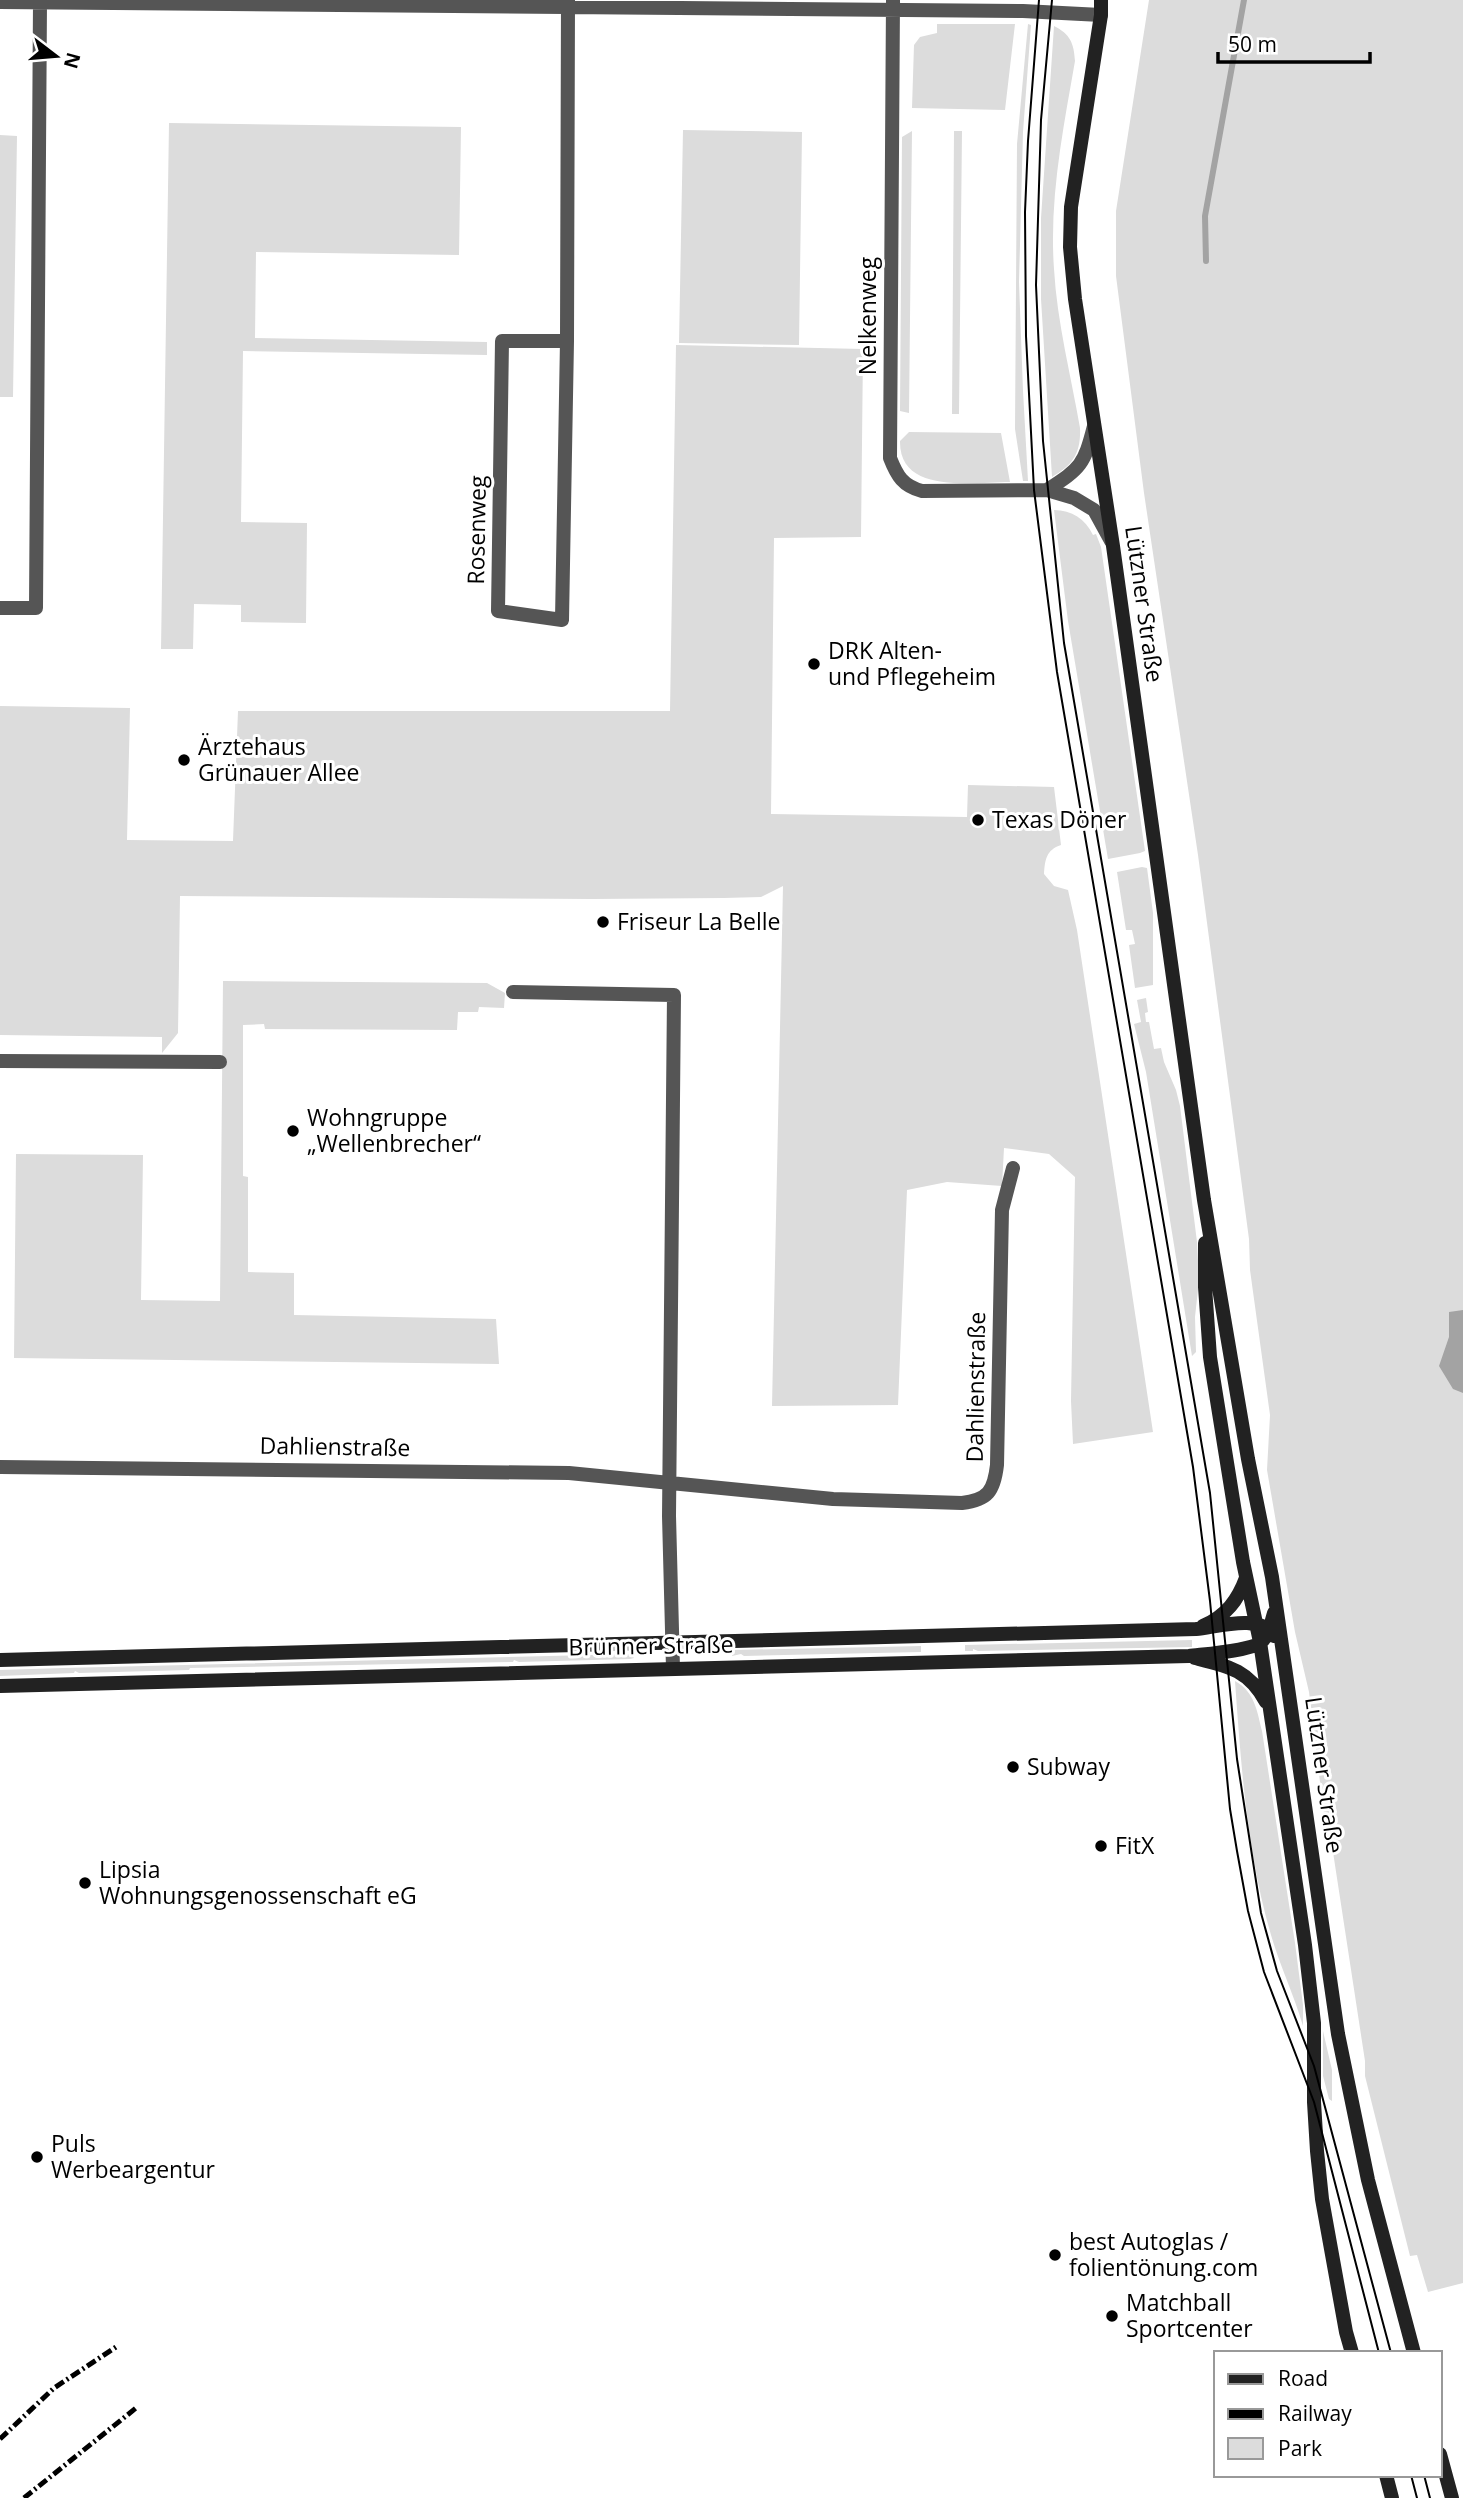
<svg xmlns="http://www.w3.org/2000/svg" width="1463" height="2498" font-family="'Open Sans',sans-serif">
<style>
.green{fill:#dcdcdc}
.water{fill:#a3a3a3}
.lines{fill:none;stroke-linecap:round;stroke-linejoin:round}
.stream{stroke:#a3a3a3;stroke-width:6}
.street{stroke:#555;stroke-width:14}
.secondary{stroke:#222;stroke-width:14}
.tram{stroke:#000;stroke-width:2}
.rail{stroke:#000;stroke-width:5;stroke-dasharray:10 3.5 2 3.5;stroke-linecap:butt}
.poi-dot{fill:#000;stroke:#fff;stroke-width:2.5}
.labels{text-anchor:middle;stroke-width:6;stroke-linejoin:round;paint-order:stroke}
.street-label{font-size:23px;fill:#000;stroke:#fff}
.poi-label{font-size:23px;fill:#000;stroke:#fff;text-anchor:start}
</style>
<rect width="100%" height="100%" fill="#fff"/>
<path class="green" d="M 1149,0 L 1463,0 L 1463,2283 L 1428,2292 L 1417,2255 L 1410,2256 L 1365,2076 L 1365,2061 L 1333,1852 L 1326,1831 L 1309,1692 L 1295,1632 L 1267,1470 L 1270,1415 L 1250,1270 L 1249,1239 L 1198,855 L 1144,493 L 1116,276 L 1116,211 Z
M 937,24 L 1015,24 L 1005,110 L 912,108 L 914,45 L 920,37 L 937,33 Z
M 1028,24 L 1031,25 L 1023,132 L 1019,282 L 1023,391 L 1028,481 L 1023,481 L 1015,429 L 1017,144 Z
M 1054,26 C 1070,34 1074,43 1075,61 C 1063,130 1049,199 1054,269 C 1057,322 1071,376 1080,428 C 1081,453 1073,465 1052,477 L 1041,299 L 1041,218 Z
M 169,123 L 461,127 L 459,255 L 256,252 L 255,338 L 487,342 L 487,355 L 243,351 L 241,522 L 307,523 L 306,623 L 241,622 L 241,605 L 194,604 L 193,649 L 161,649 Z
M 683,130 L 802,132 L 799,345 L 679,343 Z
M 912,131 L 909,413 L 900,411 L 902,137 Z
M 954,131 L 962,131 L 959,414 L 952,414 Z
M 0,135 L 17,136 L 13,397 L 0,397 Z
M 676,345 L 863,349 L 861,537 L 774,538 L 771,814 L 967,817 L 968,785 L 1054,787 L 1061,845 C 1046,850 1045,860 1044,874 L 1054,886 L 1068,890 L 1077,930 L 1153,1432 L 1073,1444 L 1071,1401 L 1075,1177 L 1049,1154 L 1004,1148 L 1002,1186 L 947,1182 L 907,1190 L 898,1405 L 772,1406 L 783,886 L 761,897 L 724,898 L 592,899 L 180,896 L 178,1033 L 162,1053 L 162,1037 L 0,1035 L 0,706 L 130,708 L 127,840 L 233,841 L 238,711 L 670,711 Z
M 909,432 L 1001,433 L 1010,482 C 973,482 899,495 900,441 Z
M 1054,510 C 1072,510 1085,519 1093,535 L 1096,534 L 1101,547 L 1145,851 L 1140,853 L 1108,859 L 1068,621 Z
M 1142,867 L 1147,868 L 1153,913 L 1153,985 L 1135,988 L 1129,945 L 1135,944 L 1132,930 L 1126,930 L 1117,872 Z
M 223,981 L 487,983 L 505,993 L 504,1008 L 479,1007 L 478,1012 L 458,1012 L 457,1030 L 265,1029 L 264,1024 L 243,1025 L 243,1176 L 248,1177 L 248,1272 L 294,1273 L 294,1315 L 496,1319 L 499,1364 L 14,1358 L 16,1154 L 143,1155 L 141,1300 L 220,1301 Z
M 1146,998 L 1148,1012 L 1145,1013 L 1146,1022 L 1149,1022 L 1154,1049 L 1161,1048 L 1164,1062 L 1176,1090 L 1180,1106 L 1197,1242 L 1199,1280 L 1195,1317 L 1196,1352 L 1192,1356 L 1146,1072 L 1134,1024 L 1141,1022 L 1137,1000 Z
M 1192,1640 L 1192,1647 L 978,1651 L 973,1649 L 973,1651 L 965,1651 L 965,1645 Z
M 921,1646 L 921,1652 L 744,1656 L 741,1654 L 732,1656 L 733,1650 Z
M 631,1654 L 634,1658 L 630,1659 L 519,1662 L 514,1660 L 513,1662 L 190,1668 L 189,1670 L 79,1673 L 75,1671 L 74,1673 L 0,1676 L 0,1670 L 63,1668 Z
M 1235,1681 C 1255,1692 1257,1711 1262,1731 L 1295,1943 L 1303,2005 L 1303,2026 C 1294,1995 1280,1966 1271,1935 C 1247,1853 1241,1765 1235,1681 Z
M 1323,2031 L 1332,2070 L 1332,2101 L 1329,2099 L 1323,2076 Z"/>
<path class="water" d="M 1463,1310 L 1463,1393 L 1453,1389 L 1439,1366 L 1449,1337 L 1449,1312 Z"/>
<g class="lines">
<path class="stream" d="M 1206,261 L 1205,216 L 1244,0"/>
<path class="street" d="M 893,0 L 890,458 C 897,476 903,486 922,491 L 1047,490 L 1074,498 L 1094,510 L 1111,541
M 0,2 L 1023,11 L 1101,15
M 567,341 L 502,341 L 498,611 L 562,620 L 567,341 L 568,0
M 1047,490 C 1081,468 1084,465 1094,426
M 0,608 L 36,608 L 40,2
M 513,992 L 674,995 L 669,1516 L 673,1668
M 0,1061 L 220,1062
M 0,1467 L 569,1473 L 833,1499 L 962,1503 C 988,1500 994,1491 997,1465 L 1002,1210 L 1013,1168"/>
<path class="secondary" d="M 1101,0 L 1101,15 L 1071,207 L 1070,247 L 1075,299 L 1113,546 L 1204,1200 L 1248,1459 L 1272,1577 L 1338,2034 L 1368,2180 L 1414,2353
M 1205,1243 L 1205,1287 L 1210,1357 L 1243,1562 L 1260,1642 L 1305,1945 L 1314,2023 L 1314,2102 L 1317,2151 L 1322,2199 L 1346,2332 L 1352,2353
M 1203,1626 C 1226,1616 1238,1600 1246,1578
M 1195,1658 C 1228,1666 1249,1670 1266,1702
M 0,1660 L 1196,1629 C 1218,1627 1260,1613 1274,1636
M 0,1686 L 1189,1656 C 1205,1654 1248,1651 1260,1643 C 1269,1636 1271,1623 1274,1613
M 1440,2454 L 1452,2498
M 1386,2475 L 1392,2498"/>
<path class="tram" d="M 1039,0 L 1028,141 L 1025,212 L 1026,336 L 1034,490 L 1057,672 L 1193,1467 L 1210,1601 L 1230,1809 L 1237,1851 L 1248,1911 L 1264,1972 L 1314,2102 L 1379,2353
M 1052,0 L 1041,120 L 1036,285 L 1043,441 L 1064,643 L 1210,1493 L 1237,1759 L 1261,1913 L 1277,1971 L 1314,2066 L 1391,2353
M 1411,2475 L 1417,2498
M 1424,2475 L 1430,2498"/>
<path class="rail" d="M 0,2439 L 54,2388 L 116,2347
M 24,2498 L 136,2408"/>
</g>
<g class="poi-dot">
<circle cx="814" cy="664" r="7"/>
<circle cx="184" cy="760" r="7"/>
<circle cx="978" cy="820" r="7"/>
<circle cx="603" cy="922" r="7"/>
<circle cx="293" cy="1131" r="7"/>
<circle cx="1013" cy="1767" r="7"/>
<circle cx="1101" cy="1846" r="7"/>
<circle cx="85" cy="1883" r="7"/>
<circle cx="37" cy="2157" r="7"/>
<circle cx="1055" cy="2255" r="7"/>
<circle cx="1112" cy="2316" r="7"/>
</g>
<g class="labels">
<g class="street-label">
<text transform="translate(868 316) rotate(-90)" y="8">Nelkenweg</text>
<text transform="translate(477 530) rotate(-89)" y="8">Rosenweg</text>
<text transform="translate(1144 604) rotate(82)" y="8">Lützner Straße</text>
<text transform="translate(976 1387) rotate(-89)" y="8">Dahlienstraße</text>
<text transform="translate(335 1447) rotate(1)" y="8">Dahlienstraße</text>
<text transform="translate(651 1646) rotate(-1)" y="8">Brünner Straße</text>
<text transform="translate(1324 1775) rotate(82)" y="8">Lützner Straße</text>
</g>
<g class="poi-label">
<text x="828" y="659">DRK Alten-<tspan x="828" dy="26">und Pflegeheim</tspan></text>
<text x="198" y="755">Ärztehaus<tspan x="198" dy="26">Grünauer Allee</tspan></text>
<text x="992" y="828">Texas Döner</text>
<text x="617" y="930">Friseur La Belle</text>
<text x="307" y="1126">Wohngruppe<tspan x="307" dy="26">„Wellenbrecher“</tspan></text>
<text x="1027" y="1775">Subway</text>
<text x="1115" y="1854">FitX</text>
<text x="99" y="1878">Lipsia<tspan x="99" dy="26">Wohnungsgenossenschaft eG</tspan></text>
<text x="51" y="2152">Puls<tspan x="51" dy="26">Werbeargentur</tspan></text>
<text x="1069" y="2250">best Autoglas /<tspan x="1069" dy="26">folientönung.com</tspan></text>
<text x="1126" y="2311">Matchball<tspan x="1126" dy="26">Sportcenter</tspan></text>
</g>
</g>
<rect x="1214" y="2351" width="228" height="126" fill="#ffffff" stroke="#999999" stroke-width="2"/>
<rect x="1228" y="2374" width="35" height="10" fill="#222222" stroke="#999999" stroke-width="2"/>
<text x="1278" y="2386" font-size="21" fill="#000000">Road</text>
<rect x="1228" y="2409" width="35" height="10" fill="#000000" stroke="#999999" stroke-width="2"/>
<text x="1278" y="2421" font-size="21" fill="#000000">Railway</text>
<rect x="1228" y="2438" width="35" height="21" fill="#dcdcdc" stroke="#999999" stroke-width="2"/>
<text x="1278" y="2456" font-size="21" fill="#000000">Park</text>
<g transform="translate(56 56) rotate(106)" stroke="#ffffff" stroke-width="5" paint-order="stroke">
<path d="M0-5L12 26L0 18L-12 26Z" fill="#000000"/>
<text y="-10" font-size="19" font-weight="bold" text-anchor="middle" fill="#000000">N</text>
</g>
<path d="M1218 52v10h152v-10" fill="none" stroke="#000000" stroke-width="3.5"/>
<text x="1228" y="52" font-size="21" fill="#000000" stroke="#ffffff" stroke-width="5" paint-order="stroke">50 m</text>
</svg>
